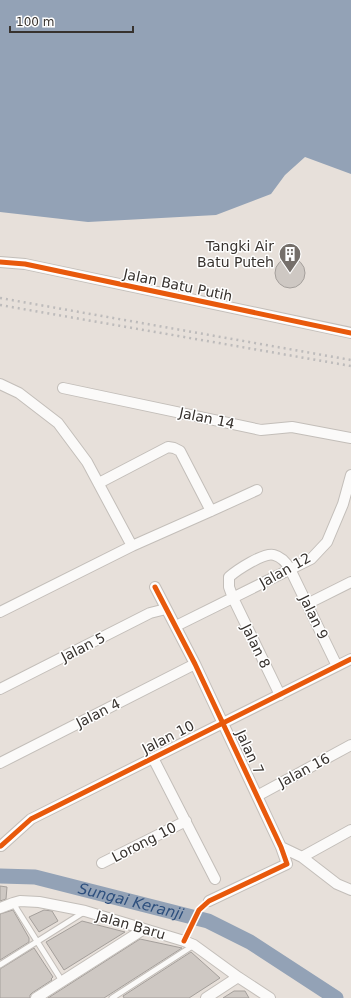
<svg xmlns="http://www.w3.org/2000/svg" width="351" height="998" font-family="'DejaVu Sans',sans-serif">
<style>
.water{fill:#93a2b6}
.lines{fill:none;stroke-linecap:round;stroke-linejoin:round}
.river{stroke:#93a2b6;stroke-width:15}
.building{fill:#cec8c3;stroke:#a49f9b}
.service-casing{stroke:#c3beb9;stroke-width:7}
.minor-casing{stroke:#c3beb9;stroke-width:12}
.service{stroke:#fbfaf9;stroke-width:5}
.minor{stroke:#fbfaf9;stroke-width:10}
.rail{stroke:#bdbbbb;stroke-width:2.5;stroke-dasharray:2 4;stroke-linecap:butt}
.cycleway-casing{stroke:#fff;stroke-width:8}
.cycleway{stroke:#e8590c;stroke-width:5}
.labels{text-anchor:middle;stroke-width:3;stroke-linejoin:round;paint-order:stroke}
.poi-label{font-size:14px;fill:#37322e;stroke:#fff;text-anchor:end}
.street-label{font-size:14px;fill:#37322e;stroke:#fff}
.water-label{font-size:15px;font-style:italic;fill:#2d4f7d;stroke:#fff}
</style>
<rect width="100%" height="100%" fill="#e7e0da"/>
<path class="water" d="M 0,0 L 351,0 L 351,174 L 305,157 L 285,175 L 271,194 L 216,215 L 88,222 L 0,212 Z"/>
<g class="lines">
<path class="river" id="s1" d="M 0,876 L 35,877 L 208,921 L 250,942 L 336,998"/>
</g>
<path class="building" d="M275 273a15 15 0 1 1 30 0a15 15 0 1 1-30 0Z
M 0,886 L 7,887 L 6,899 L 0,901 Z
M 13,910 L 29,938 L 29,942 L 0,960 L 0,914 Z
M 44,910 L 52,911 L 58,921 L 39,932 L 29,917 Z
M 82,921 L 125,932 L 64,970 L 46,942 Z
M 140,939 L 182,948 L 104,998 L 48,998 Z
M 34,948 L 53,977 L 51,979 L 52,980 L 32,993 L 30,995 L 30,998 L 0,998 L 0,969 Z
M 191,952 L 220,978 L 189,998 L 124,998 L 123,996 Z
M 234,991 L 245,991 L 249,998 L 223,998 Z"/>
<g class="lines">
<g class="service-casing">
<path id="service" d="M 13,903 L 62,981
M 0,965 L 84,912
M 112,998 L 194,945"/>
</g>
<g class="minor-casing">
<path id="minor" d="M 0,262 L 25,264 L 351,333
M 0,384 L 19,393 L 58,423 L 87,462 L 132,546
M 63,388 L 261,430 L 292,427 L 351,438
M 99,483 L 168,447 L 174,448 L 180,451 L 211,511
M 155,587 L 195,664 L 281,847 L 287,864 L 209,901
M 307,604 L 351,582
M 0,612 L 132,546 L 211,511 L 257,490
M 176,626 L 311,559 L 327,542 L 343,504 L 351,475
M 0,689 L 150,613 L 166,609
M 280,695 L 233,598 L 229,587 L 229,577 C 237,570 264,552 274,555 C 282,557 286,562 290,569 L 337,666
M 153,758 L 215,879
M 0,763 L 195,664
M 257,796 L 351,745
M 1,846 L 31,819 L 351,659
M 281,847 L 302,857 L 337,884 L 351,890
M 302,857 L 351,830
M 102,863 L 186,821
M 0,908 L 13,903 L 20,901 L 39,902 L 85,911 L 184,941 L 194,945 L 238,977 L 270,998
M 36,998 L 144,929
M 206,998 L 238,977"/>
</g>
<use href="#service" class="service"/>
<use href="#minor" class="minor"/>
<path class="rail" d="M 0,298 L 351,360
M 0,305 L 351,366"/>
<g class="cycleway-casing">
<path id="cycleway" d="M 0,262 L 25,264 L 351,333
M 155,587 L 195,664 L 281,847 L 287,864 L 209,901 L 199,910 L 184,941
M 1,846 L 31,819 L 351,659"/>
</g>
<use href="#cycleway" class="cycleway"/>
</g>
<defs>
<g id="building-pin" transform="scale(1.15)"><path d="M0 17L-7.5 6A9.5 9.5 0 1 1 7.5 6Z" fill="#756f6a" stroke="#fff"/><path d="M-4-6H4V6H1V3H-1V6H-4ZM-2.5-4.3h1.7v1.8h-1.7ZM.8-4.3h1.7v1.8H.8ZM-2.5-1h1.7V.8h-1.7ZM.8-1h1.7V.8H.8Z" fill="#fff"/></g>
</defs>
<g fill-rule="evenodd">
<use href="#building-pin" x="290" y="254"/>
</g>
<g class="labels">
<g class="poi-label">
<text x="274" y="251">Tangki Air<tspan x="274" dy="16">Batu Puteh</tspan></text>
</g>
<g class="street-label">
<text transform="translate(178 285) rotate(12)" y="5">Jalan Batu Putih</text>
<text transform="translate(207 418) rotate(12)" y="5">Jalan 14</text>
<text transform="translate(285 570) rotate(-29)" y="5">Jalan 12</text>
<text transform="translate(314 617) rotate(64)" y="5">Jalan 9</text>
<text transform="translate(256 646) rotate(64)" y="5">Jalan 8</text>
<text transform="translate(83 647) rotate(-27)" y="5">Jalan 5</text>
<text transform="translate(98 713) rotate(-27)" y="5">Jalan 4</text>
<text transform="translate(168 737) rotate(-27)" y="5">Jalan 10</text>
<text transform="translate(250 752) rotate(65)" y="5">Jalan 7</text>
<text transform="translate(304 770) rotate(-28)" y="5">Jalan 16</text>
<text transform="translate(144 842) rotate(-27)" y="5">Lorong 10</text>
<text transform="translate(131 925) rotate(16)" y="5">Jalan Baru</text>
</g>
<g class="water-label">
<text dy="5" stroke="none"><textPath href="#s1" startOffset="134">Sungai Keranji</textPath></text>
</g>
</g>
<path d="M10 26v6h123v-6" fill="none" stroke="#37322e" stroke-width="2"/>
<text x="16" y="26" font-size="12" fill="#37322e" stroke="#ffffff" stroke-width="3" paint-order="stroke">100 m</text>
</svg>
